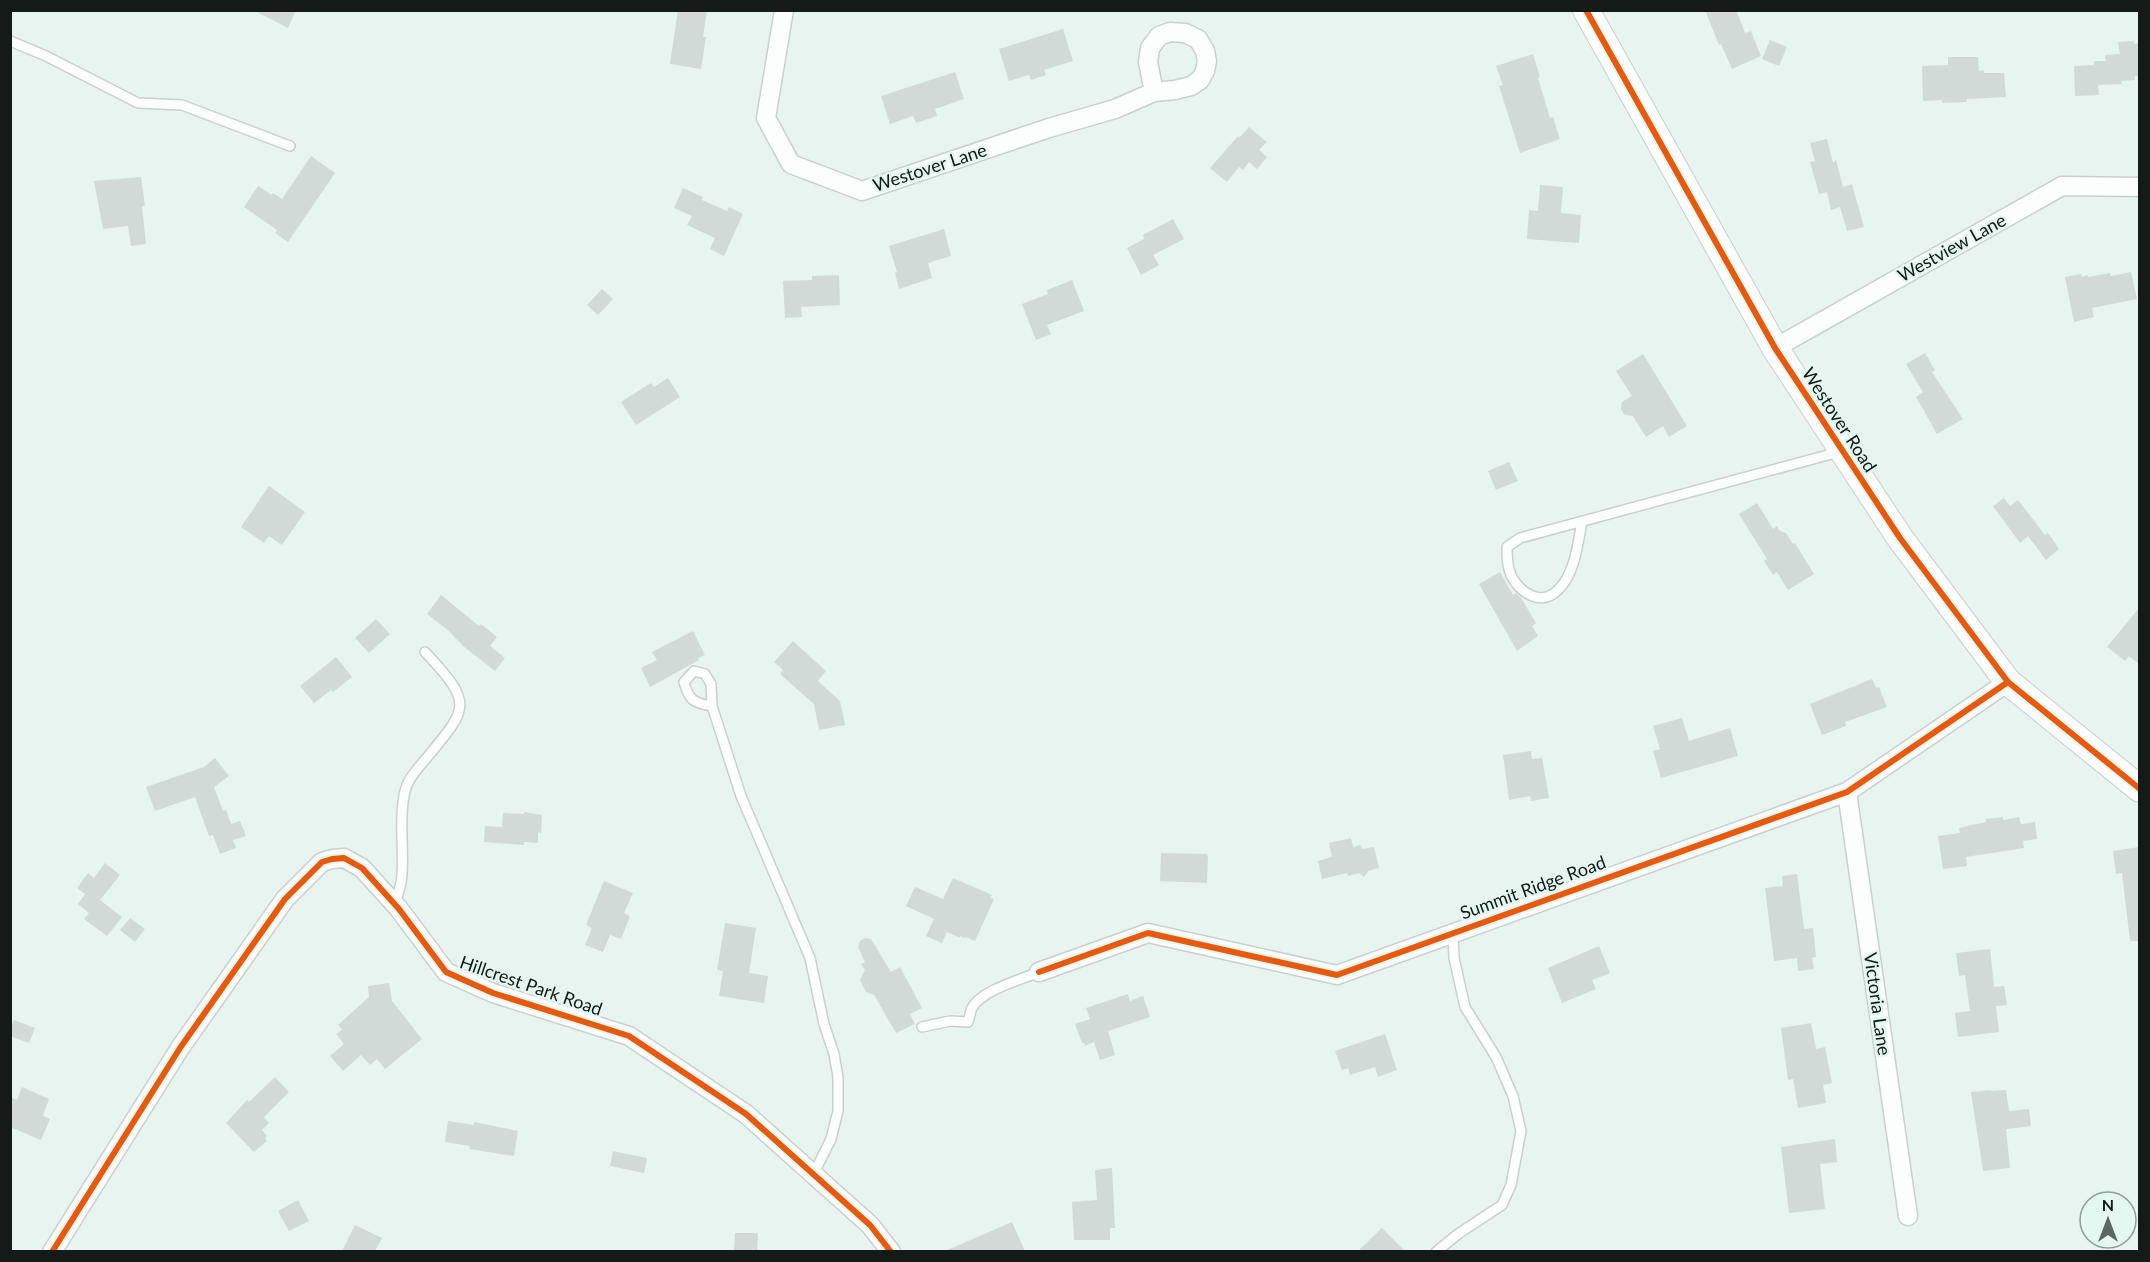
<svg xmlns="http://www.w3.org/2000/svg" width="2150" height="1262" font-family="Lato,sans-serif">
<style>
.building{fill:#d1dad7}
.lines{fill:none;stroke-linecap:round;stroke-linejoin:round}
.lane-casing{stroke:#c9d1ce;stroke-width:12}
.street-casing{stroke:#c9d1ce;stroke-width:21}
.secondary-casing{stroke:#c9d1ce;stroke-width:28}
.lane{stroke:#fcfdfd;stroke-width:9}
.street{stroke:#fcfdfd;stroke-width:18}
.secondary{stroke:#fcfdfd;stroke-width:26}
.cycleway-casing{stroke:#e4f8f2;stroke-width:10}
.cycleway{stroke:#e8590c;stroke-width:6}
.labels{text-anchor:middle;stroke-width:5;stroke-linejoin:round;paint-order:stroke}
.street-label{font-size:18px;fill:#131a18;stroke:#e4f8f2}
</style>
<rect width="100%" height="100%" fill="#e8f4f0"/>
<path class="building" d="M 253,10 L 296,10 L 288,28 Z
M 678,10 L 707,10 L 703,37 L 706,37 L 701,69 L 670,64 Z
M 1705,10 L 1736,10 L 1745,33 L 1751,31 L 1761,56 L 1732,69 L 1721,44 L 1719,45 Z
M 1063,29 L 1073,61 L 1044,70 L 1046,75 L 1031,80 L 1029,75 L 1009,81 L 999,49 Z
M 1770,40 L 1787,47 L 1779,66 L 1762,59 Z
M 2134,41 L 2134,44 L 2139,43 L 2139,76 L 2135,76 L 2135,80 L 2121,81 L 2122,84 L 2098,85 L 2099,95 L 2075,96 L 2074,66 L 2094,65 L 2094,61 L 2106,61 L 2105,55 L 2120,54 L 2118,42 Z
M 1533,54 L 1540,77 L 1538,78 L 1550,118 L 1553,117 L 1560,139 L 1520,153 L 1499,86 L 1503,85 L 1496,66 Z
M 1948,57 L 1978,57 L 1979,71 L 1984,70 L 1984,73 L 2004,73 L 2006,97 L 1967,99 L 1967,102 L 1942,103 L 1942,100 L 1923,101 L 1922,66 L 1948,65 Z
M 955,72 L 964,99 L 935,109 L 937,116 L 916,123 L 913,116 L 890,124 L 881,96 Z
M 1249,127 L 1267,142 L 1259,150 L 1267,157 L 1257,169 L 1249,162 L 1243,170 L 1239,167 L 1227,182 L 1210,168 L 1238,136 L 1239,138 Z
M 1827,139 L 1833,163 L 1836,160 L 1843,187 L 1852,184 L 1864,227 L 1847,231 L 1840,207 L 1831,210 L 1827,192 L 1819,194 L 1810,162 L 1815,161 L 1810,143 Z
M 311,156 L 335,173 L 288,242 L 275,233 L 277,230 L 244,207 L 258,186 L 272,195 L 273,193 L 282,199 Z
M 141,177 L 145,206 L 142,206 L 146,244 L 131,246 L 128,226 L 103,229 L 94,181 Z
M 1540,185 L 1563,187 L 1561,213 L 1581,215 L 1579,243 L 1527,239 L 1529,210 L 1538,211 Z
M 683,188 L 703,197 L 702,200 L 727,211 L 729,207 L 743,214 L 724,256 L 710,249 L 715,238 L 687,225 L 692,216 L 674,208 Z
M 1173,219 L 1184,239 L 1153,255 L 1159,265 L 1141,275 L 1127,248 L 1144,239 L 1143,235 Z
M 944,229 L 951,256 L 928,263 L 932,278 L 899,289 L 895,273 L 897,272 L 889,246 Z
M 2131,272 L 2137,299 L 2092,308 L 2094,317 L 2074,322 L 2065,277 L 2081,274 L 2082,277 L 2088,275 L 2088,277 L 2110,273 L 2111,276 Z
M 839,275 L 840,305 L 801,307 L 802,317 L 785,318 L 783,281 L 812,280 L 812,276 Z
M 1072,280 L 1084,311 L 1047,325 L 1051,334 L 1036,340 L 1022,304 L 1048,294 L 1047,290 Z
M 602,289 L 613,299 L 598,315 L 587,305 Z
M 1925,353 L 1935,370 L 1932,372 L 1963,419 L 1937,434 L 1916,397 L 1923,392 L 1906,364 Z
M 1643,354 L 1687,426 L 1669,437 L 1663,426 L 1646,437 L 1633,416 L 1624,414 L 1621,409 L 1622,402 L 1632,396 L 1616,371 Z
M 668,378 L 680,397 L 636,425 L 621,402 L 651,383 L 654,387 Z
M 1509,462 L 1518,481 L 1496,490 L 1488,471 Z
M 269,486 L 305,512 L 282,545 L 269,536 L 264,543 L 241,527 Z
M 2004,498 L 2010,506 L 2018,500 L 2045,535 L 2048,533 L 2059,549 L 2046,560 L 2028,536 L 2020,543 L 1993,506 Z
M 1757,503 L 1773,529 L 1777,526 L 1780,531 L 1786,533 L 1793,544 L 1795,543 L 1814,574 L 1788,590 L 1777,572 L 1773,575 L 1764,561 L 1767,559 L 1739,514 Z
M 1500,572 L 1513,595 L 1516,593 L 1521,598 L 1536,623 L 1532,626 L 1538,636 L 1517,651 L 1479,584 Z
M 441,595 L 479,626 L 481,624 L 497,637 L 490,646 L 505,658 L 495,671 L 463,646 L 450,632 L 427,614 Z
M 2139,608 L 2139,664 L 2129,656 L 2125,661 L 2107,647 Z
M 376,619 L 390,634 L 369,653 L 355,638 Z
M 693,631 L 705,655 L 698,658 L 699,660 L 650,687 L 641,668 L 657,660 L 652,652 Z
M 793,641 L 826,671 L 818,681 L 840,701 L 845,725 L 819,730 L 814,704 L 780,674 L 783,670 L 774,662 Z
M 336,657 L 352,677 L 333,692 L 331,690 L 314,703 L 300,686 Z
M 1872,679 L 1876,688 L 1879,687 L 1887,707 L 1845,722 L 1846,726 L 1822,735 L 1810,704 Z
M 1682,718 L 1689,741 L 1730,728 L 1738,756 L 1661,778 L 1653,751 L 1660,749 L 1653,726 Z
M 1531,751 L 1532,759 L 1542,758 L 1549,798 L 1531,801 L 1530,796 L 1509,800 L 1503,755 Z
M 215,758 L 229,776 L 214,787 L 223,811 L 226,810 L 231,824 L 240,821 L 246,836 L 233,840 L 236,848 L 220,854 L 213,835 L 209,836 L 195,797 L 155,811 L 146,787 L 204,767 Z
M 524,812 L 542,815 L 541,833 L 538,832 L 538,843 L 524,842 L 524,845 L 484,842 L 485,826 L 502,827 L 503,813 L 524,814 Z
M 2003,817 L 2003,820 L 2019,817 L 2021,824 L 2035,822 L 2037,839 L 2023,841 L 2024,848 L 1966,857 L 1967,866 L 1943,869 L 1938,836 L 1960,833 L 1959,828 L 1986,822 L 1986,819 Z
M 1351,838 L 1353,847 L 1361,845 L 1362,849 L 1374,847 L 1379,868 L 1368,871 L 1364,877 L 1359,873 L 1348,876 L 1347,873 L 1322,879 L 1318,861 L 1332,857 L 1329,843 Z
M 2139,847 L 2139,941 L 2130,941 L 2122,873 L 2116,874 L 2113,851 Z
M 1161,853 L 1206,854 L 1208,856 L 1207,883 L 1160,881 Z
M 105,863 L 120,875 L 100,900 L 122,917 L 107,936 L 84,919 L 89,913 L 78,904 L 85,894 L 77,888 L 88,873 L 94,878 Z
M 1797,874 L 1804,929 L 1813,928 L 1816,957 L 1812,958 L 1814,969 L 1798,971 L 1797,958 L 1774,961 L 1765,888 L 1783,886 L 1782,876 Z
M 953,878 L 992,895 L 990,898 L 994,899 L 975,941 L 965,937 L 965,938 L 960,936 L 960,938 L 947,932 L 942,943 L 926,936 L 934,919 L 906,906 L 915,887 L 943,899 Z
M 604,881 L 633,893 L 624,913 L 630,916 L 621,939 L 610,935 L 603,952 L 585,945 L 592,928 L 586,925 Z
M 130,918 L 145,929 L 135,942 L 120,930 Z
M 725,923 L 756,928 L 749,973 L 768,976 L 764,1003 L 719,996 L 723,971 L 717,970 Z
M 865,938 L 871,939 L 891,972 L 900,967 L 922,1008 L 910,1014 L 915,1024 L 896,1033 L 874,995 L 866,992 L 860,980 L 865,970 L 861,964 L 865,962 L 858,947 L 860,941 Z
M 1599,946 L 1610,973 L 1592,980 L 1596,989 L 1562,1003 L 1548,968 Z
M 1990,949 L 1994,987 L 2004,986 L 2007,1005 L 1996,1006 L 1999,1032 L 1958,1037 L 1955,1013 L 1970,1011 L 1965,975 L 1959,976 L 1956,953 Z
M 389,983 L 392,1001 L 422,1039 L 385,1069 L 377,1059 L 370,1065 L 361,1055 L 343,1071 L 330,1056 L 344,1044 L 336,1034 L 342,1030 L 338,1025 L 369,997 L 368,986 Z
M 1128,994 L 1130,1001 L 1143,996 L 1150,1017 L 1108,1031 L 1115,1055 L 1100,1060 L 1094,1042 L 1085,1046 L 1084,1043 L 1082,1043 L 1075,1024 L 1090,1019 L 1086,1008 Z
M 14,1020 L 35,1028 L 29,1043 L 10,1036 L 10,1028 Z
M 1811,1023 L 1816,1049 L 1825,1047 L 1832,1083 L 1823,1085 L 1826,1103 L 1798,1108 L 1793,1079 L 1788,1080 L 1781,1028 Z
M 1385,1034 L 1397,1070 L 1378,1077 L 1375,1067 L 1350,1075 L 1348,1068 L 1342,1070 L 1335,1051 Z
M 275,1077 L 289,1092 L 264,1117 L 269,1123 L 262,1130 L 267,1136 L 265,1138 L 267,1141 L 254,1152 L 226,1123 L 247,1100 L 249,1102 Z
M 22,1087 L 49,1099 L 43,1116 L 50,1119 L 41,1140 L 10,1127 L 10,1097 L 17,1100 Z
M 1991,1090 L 1991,1091 L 2006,1090 L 2009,1111 L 2029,1109 L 2031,1126 L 2006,1129 L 2010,1168 L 1983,1171 L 1971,1092 Z
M 448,1121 L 474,1125 L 474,1122 L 518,1131 L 514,1156 L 469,1149 L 470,1146 L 445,1142 Z
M 1835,1139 L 1837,1162 L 1820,1164 L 1825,1209 L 1789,1213 L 1781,1147 Z
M 613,1151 L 647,1158 L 644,1173 L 610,1166 Z
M 1112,1168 L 1115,1228 L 1110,1228 L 1110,1240 L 1074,1240 L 1072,1202 L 1097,1200 L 1095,1170 Z
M 298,1200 L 309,1221 L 289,1231 L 278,1211 Z
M 1012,1222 L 1025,1251 L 945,1251 Z
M 355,1225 L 382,1238 L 375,1251 L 342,1251 Z
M 1382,1228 L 1405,1251 L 1358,1251 Z
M 735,1233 L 758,1233 L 757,1251 L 734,1251 Z"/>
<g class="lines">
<g class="lane-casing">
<path id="lane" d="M 10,41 L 46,56 L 138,103 L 182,105 L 290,146
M 1582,521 C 1578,543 1575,574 1558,590 C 1541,607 1520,593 1511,575 C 1507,566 1507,557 1507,547 L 1520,538 L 1839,452
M 712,706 C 693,703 689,700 684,682 L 694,671 L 705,674 L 711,684 L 712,706 L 741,796 L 810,958 L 824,1024 L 834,1054 L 838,1077 L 838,1111 L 831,1139 L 814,1173
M 395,905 C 397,895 402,884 402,874 C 404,848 399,821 404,796 C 406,781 415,772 424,761 C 468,708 475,705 425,652
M 922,1027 L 950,1021 L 968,1022 C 970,1017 970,1012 972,1008 C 982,990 1020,980 1039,972
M 1436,1252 L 1458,1234 L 1502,1205 L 1511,1185 L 1521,1131 L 1513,1096 L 1496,1057 L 1465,1007 L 1454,958 L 1453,933"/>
</g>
<g class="street-casing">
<path id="street" d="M 784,10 L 766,118 L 791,164 L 862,191 L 1049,128 L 1115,109 L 1154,92 L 1175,90 L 1191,86 L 1200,80 L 1205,71 L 1207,61 L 1205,51 L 1198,39 L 1185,33 L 1170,32 L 1159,36 L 1150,48 L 1148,62 L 1154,92
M 1775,348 L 2062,186 L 2140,187
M 1847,792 L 1908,1216
M 1039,972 L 1148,933 L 1337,975 L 1847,792 L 2008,682
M 52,1252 L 180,1048 L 285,899 L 322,862 L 332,859 L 344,858 L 362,868 L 399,909 L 446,972 L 493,993 L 629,1036 L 746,1114 L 870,1225 L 891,1252"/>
</g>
<g class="secondary-casing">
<path id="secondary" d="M 1586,10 L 1775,348 L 1900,538 L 2008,682 L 2140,789"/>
</g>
<use href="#lane" class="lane"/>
<use href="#street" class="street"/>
<use href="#secondary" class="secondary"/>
<g class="cycleway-casing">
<path id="cycleway" d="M 1586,10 L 1775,348 L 1900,538 L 2008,682 L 2140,789
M 1039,972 L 1148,933 L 1337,975 L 1847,792 L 2008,682
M 52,1252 L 180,1048 L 285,899 L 322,862 L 332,859 L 344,858 L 362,868 L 399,909 L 446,972 L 493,993 L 629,1036 L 746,1114 L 870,1225 L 891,1252"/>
</g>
<use href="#cycleway" class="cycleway"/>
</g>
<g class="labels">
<g class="street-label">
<text transform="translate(930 168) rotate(-18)" y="6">Westover Lane</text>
<text transform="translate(1952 248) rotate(-29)" y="6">Westview Lane</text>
<text transform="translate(1839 420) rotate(57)" y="6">Westover Road</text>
<text transform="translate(1533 888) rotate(-20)" y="6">Summit Ridge Road</text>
<text transform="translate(531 986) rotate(19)" y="6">Hillcrest Park Road</text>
<text transform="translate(1877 1004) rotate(82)" y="6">Victoria Lane</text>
</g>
</g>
<rect width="2150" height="1262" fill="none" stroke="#131a18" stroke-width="24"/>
<g transform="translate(2108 1220)"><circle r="28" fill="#e4f8f2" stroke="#909f9b" stroke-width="1.5"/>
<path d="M0-4.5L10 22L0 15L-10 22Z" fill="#5e6664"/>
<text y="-9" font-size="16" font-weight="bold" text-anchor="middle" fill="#131a18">N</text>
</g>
</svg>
